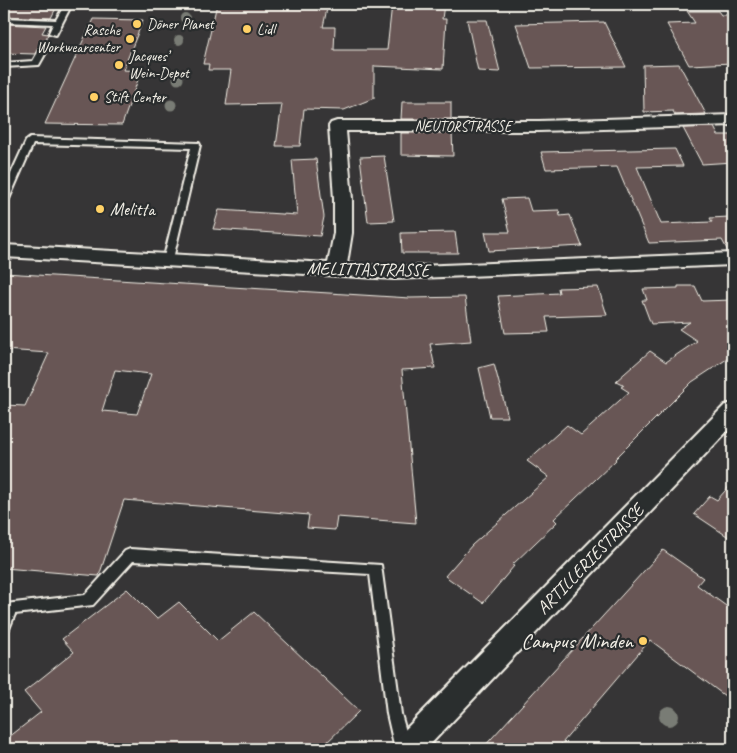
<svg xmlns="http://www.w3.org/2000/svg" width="737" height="753" font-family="Caveat,sans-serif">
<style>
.building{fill:#685654;stroke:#f4f1e8;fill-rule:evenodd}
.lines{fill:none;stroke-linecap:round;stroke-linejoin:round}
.lane-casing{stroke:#f4f1e8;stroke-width:4}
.street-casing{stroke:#f4f1e8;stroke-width:4}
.lane{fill:#2a2d2e;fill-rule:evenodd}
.street{fill:#2a2d2e;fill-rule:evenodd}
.tree{fill:#797c74}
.poi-dot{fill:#ffd166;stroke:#2a2d2e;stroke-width:2}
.labels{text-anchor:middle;stroke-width:4.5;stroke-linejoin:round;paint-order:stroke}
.far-poi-label{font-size:15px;fill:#f4f1e8;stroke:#2a2d2e;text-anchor:start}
.far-street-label{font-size:15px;fill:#f4f1e8;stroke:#2a2d2e}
.poi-label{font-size:18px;fill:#f4f1e8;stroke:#2a2d2e;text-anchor:start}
.street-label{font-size:18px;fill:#f4f1e8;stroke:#2a2d2e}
.near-poi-label{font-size:21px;fill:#f4f1e8;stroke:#2a2d2e;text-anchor:end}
</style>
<rect width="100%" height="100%" fill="#363536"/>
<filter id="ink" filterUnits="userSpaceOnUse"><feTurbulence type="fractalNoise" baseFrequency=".02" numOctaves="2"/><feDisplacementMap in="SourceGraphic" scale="10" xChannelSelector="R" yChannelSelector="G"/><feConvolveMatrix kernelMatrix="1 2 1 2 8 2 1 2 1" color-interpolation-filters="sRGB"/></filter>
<g filter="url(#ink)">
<path class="building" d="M 4,4 L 58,4 L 51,18 L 4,16 Z
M 217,4 L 328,4 L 323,27 L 335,27 L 334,50 L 387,50 L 392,4 L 444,4 L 442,19 L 446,19 L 443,69 L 374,66 L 374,98 L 344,110 L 304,109 L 300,146 L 276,146 L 282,104 L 226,105 L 231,70 L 208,70 L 209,64 L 203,64 Z
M 687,11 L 718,11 L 721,15 L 733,15 L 733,63 L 689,65 L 667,24 L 695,23 Z
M 93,19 L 143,20 L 123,70 L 141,71 L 122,125 L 45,124 Z
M 467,20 L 487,20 L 500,72 L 478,71 Z
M 604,22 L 626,67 L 531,68 L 516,24 Z
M 4,24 L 46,26 L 42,33 L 48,34 L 43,46 L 39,46 L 35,54 L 4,53 Z
M 679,64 L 706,114 L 675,115 L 673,111 L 644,112 L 643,65 Z
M 402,102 L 451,102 L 451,119 L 401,119 Z
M 714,127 L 718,135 L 733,135 L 733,162 L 702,164 L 683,128 Z
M 401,133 L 452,133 L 453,156 L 401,155 Z
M 675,149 L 683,166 L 637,167 L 661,224 L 712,222 L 710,218 L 729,217 L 733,221 L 733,251 L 728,251 L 722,240 L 649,243 L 617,167 L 546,169 L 541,152 Z
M 384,156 L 394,221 L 368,222 L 360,157 Z
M 316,159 L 324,217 L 320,236 L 213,229 L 219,210 L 297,215 L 292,160 Z
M 527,198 L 531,211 L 559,210 L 560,216 L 570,215 L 582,246 L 489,251 L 485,232 L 510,232 L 502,199 Z
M 455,232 L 458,253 L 402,253 L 401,233 Z
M 4,273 L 410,298 L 465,297 L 471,341 L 430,344 L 435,368 L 402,370 L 416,523 L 337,517 L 335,530 L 307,528 L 309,515 L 124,500 L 99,576 L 4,568 L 4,405 L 25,406 L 49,353 L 4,350 ZM 115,370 L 151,374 L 137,414 L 102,411 Z
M 678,286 L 695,286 L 702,301 L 733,300 L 733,355 L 692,382 L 615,459 L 616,460 L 554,519 L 557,522 L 512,565 L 514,566 L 483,603 L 445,576 L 472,545 L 549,477 L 527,461 L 567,425 L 581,435 L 629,392 L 621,387 L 624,385 L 616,381 L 650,351 L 666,362 L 697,341 L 679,329 L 690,322 L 651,324 L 642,300 L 647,300 L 643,289 L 678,288 Z
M 598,287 L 607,315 L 546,317 L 549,332 L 505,333 L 498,296 L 559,293 L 558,288 Z
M 494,364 L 508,417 L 490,417 L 479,368 Z
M 733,482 L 733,540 L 694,514 L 710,496 L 717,500 Z
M 663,550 L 703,578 L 697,585 L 733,611 L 733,686 L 725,696 L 650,640 L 557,749 L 482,749 Z
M 127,589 L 157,619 L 179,602 L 218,641 L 254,612 L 359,711 L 320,749 L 4,749 L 4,741 L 41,712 L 24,692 L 74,652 L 62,639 Z"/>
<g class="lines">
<g class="lane-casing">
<path id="lane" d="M 65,4 L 72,4 L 56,35 L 49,33 L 53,24 L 4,22 L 4,18 L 56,20 Z
M 41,47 L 48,49 L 39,65 L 4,67 L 4,63 L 33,61 Z
M 30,138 L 199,143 L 200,145 L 172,263 L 168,264 L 163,261 L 191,148 L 33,144 L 9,199 L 4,202 L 4,189 L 26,141 Z
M 130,549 L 381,565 L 401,714 L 411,749 L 395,749 L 387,714 L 370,574 L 133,561 L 93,605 L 15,614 L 9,629 L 4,631 L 5,604 L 85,595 L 125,551 Z"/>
</g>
<g class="street-casing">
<path id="street" d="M 733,115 L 733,125 L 539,131 L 346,131 L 352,199 L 352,233 L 347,264 L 394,267 L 733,253 L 733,265 L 394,279 L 4,257 L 4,245 L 328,263 L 334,233 L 334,199 L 329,126 L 331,123 L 337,121 L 539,121 Z
M 733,403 L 733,425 L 426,749 L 392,749 L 396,739 L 725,405 Z"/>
</g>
<use href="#lane" class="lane"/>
<use href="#street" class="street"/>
</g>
<g class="tree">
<circle cx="185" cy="18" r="5"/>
<circle cx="179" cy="40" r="5"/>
<circle cx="178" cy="79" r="5.5"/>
<circle cx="171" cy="105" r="5.5"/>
<circle cx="669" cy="716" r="10"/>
</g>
</g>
<g class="poi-dot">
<circle cx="137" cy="24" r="5"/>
<circle cx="247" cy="29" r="5"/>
<circle cx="130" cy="39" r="5"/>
<circle cx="119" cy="65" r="5"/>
<circle cx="94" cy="97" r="5"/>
<circle cx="100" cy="209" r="5"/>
<circle cx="643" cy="641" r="5"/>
</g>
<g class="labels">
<g class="far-poi-label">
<text x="147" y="29">Döner Planet</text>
<text x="257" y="34">Lidl</text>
<text x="120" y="35" text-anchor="end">Rasche<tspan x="120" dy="17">Workwearcenter</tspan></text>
<text x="129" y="61">Jacques’<tspan x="129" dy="17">Wein-Depot</tspan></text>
<text x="104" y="102">Stift Center</text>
</g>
<g class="far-street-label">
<text x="463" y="131">NEUTORSTRASSE</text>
</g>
<g class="poi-label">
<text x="110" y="215">Melitta</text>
</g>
<g class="street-label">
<text transform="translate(368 269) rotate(1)" y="6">MELITTASTRASSE</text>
<text transform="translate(590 559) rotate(-46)" y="6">ARTILLERIESTRASSE</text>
</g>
<g class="near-poi-label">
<text x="633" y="648">Campus Minden</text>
</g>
</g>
<rect width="737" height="753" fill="none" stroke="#2a2d2e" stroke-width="20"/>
<rect x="10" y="10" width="717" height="733" fill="none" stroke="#f4f1e8" stroke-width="2" filter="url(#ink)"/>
</svg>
